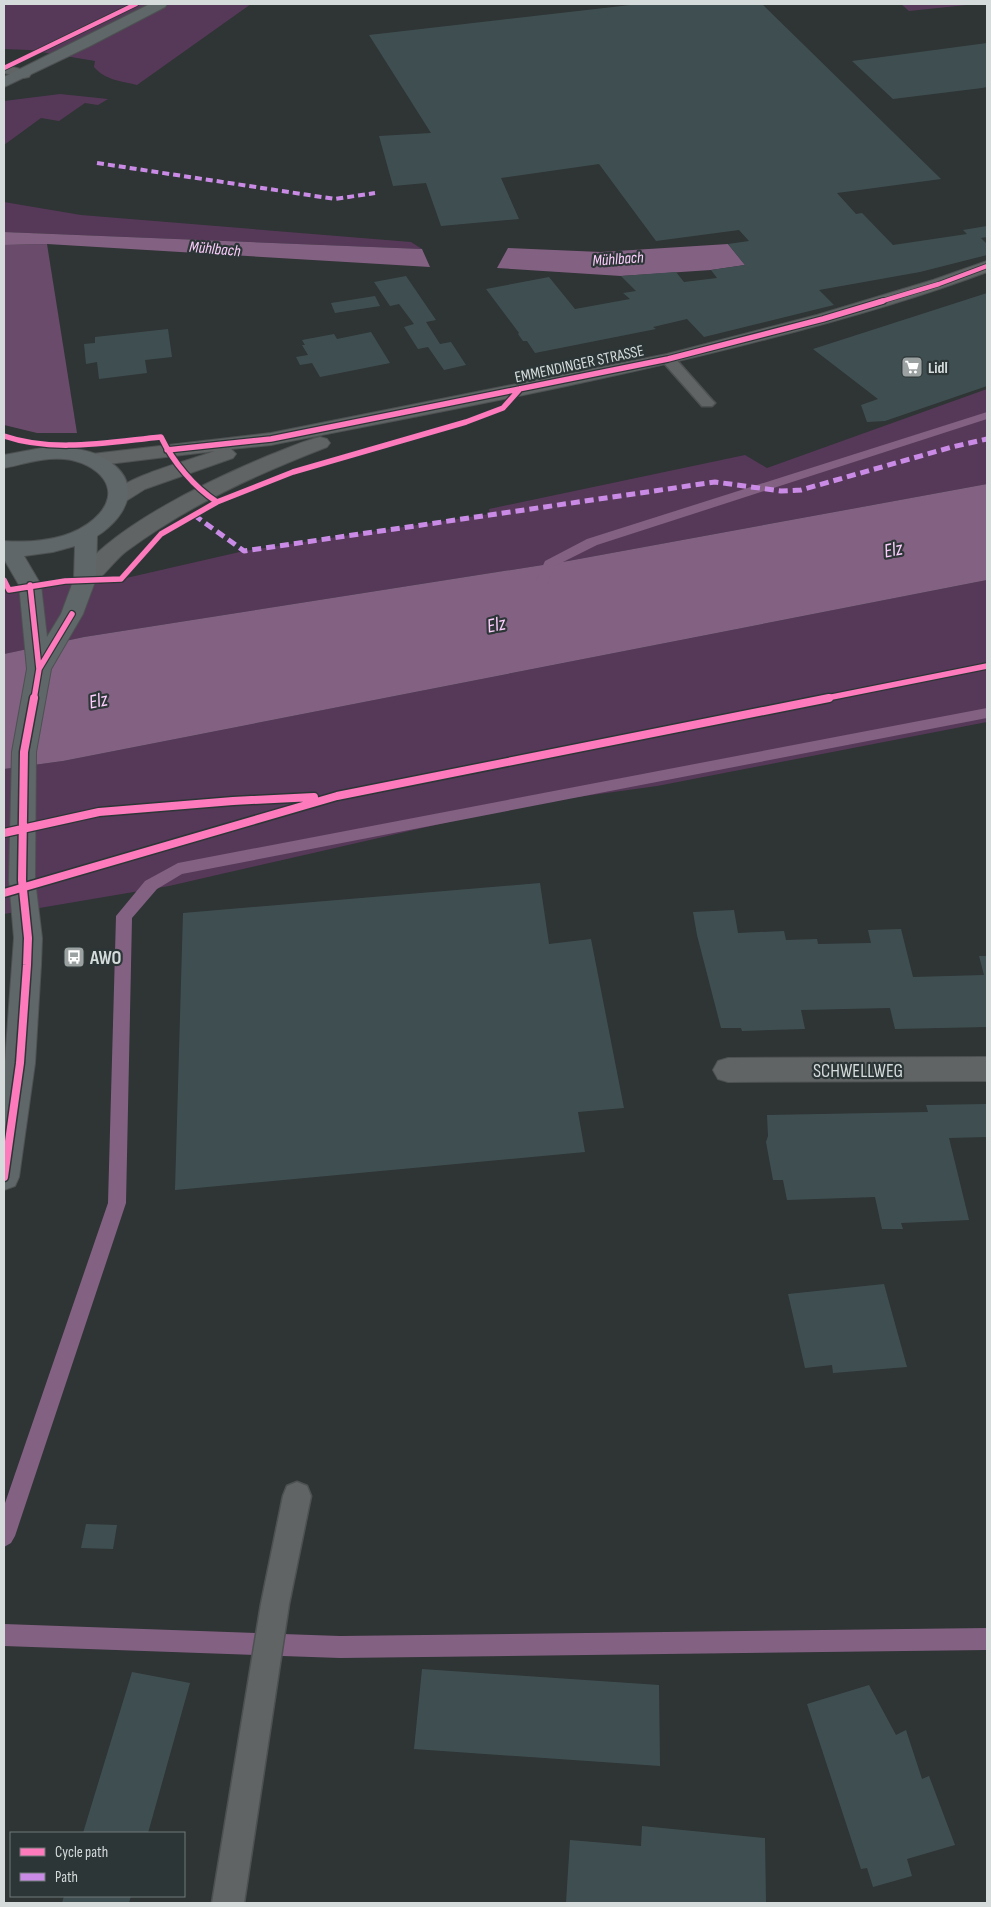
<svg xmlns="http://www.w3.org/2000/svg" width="991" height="1907" font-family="'Sofia Sans Condensed',sans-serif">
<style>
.green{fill:#563958;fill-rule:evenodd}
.forest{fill:#6a4b6b}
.water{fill:#836183}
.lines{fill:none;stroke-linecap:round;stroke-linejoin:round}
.stream{fill:#836183;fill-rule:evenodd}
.building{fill:#3f4f51}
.service-casing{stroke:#4d5152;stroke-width:3}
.minor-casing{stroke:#4d5152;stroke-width:2}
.tertiary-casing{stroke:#4d5152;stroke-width:2}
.secondary-casing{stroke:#4d5152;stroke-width:2}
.service{fill:#606464;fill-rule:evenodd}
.minor{fill:#606464;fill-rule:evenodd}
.tertiary{fill:#606464;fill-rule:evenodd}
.secondary{fill:#606768;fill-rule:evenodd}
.quiet-far1{stroke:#ca8be6;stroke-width:4;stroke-dasharray:7 4;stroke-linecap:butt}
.quiet{stroke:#ca8be6;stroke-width:5;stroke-dasharray:9 5;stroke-linecap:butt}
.cycleway-far2-casing{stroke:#2d3637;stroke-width:6}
.cycleway-far1-casing{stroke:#2d3637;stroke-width:8}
.cycleway-casing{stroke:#2d3637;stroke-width:11}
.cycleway-far2{stroke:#fd7abc;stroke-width:4.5}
.cycleway-far1{stroke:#fd7abc;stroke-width:5.5}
.cycleway{stroke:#fd7abc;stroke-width:8}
.labels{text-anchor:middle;stroke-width:4.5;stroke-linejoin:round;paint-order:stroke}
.far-water-label{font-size:16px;font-style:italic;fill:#ffcfff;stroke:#2d3637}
.far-street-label{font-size:16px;fill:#d5dbdb;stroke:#2d3637}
.far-poi-label{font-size:16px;font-weight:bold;fill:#d5dbdb;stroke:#2d3637;text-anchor:start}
.poi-label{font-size:19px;font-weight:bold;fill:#d5dbdb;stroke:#2d3637;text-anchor:start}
.street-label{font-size:19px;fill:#d5dbdb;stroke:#2d3637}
.water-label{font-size:20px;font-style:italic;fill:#ffcfff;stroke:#2d3637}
</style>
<rect width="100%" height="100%" fill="#2f3435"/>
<path class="green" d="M 4,4 L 251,4 L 137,85 C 121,81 105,80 94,67 L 95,61 L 29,50 L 4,49 Z
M 901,4 L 976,4 L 909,11 Z
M 60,94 L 108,99 L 98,105 L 85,103 L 59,121 L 41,118 L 4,145 L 4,101 Z
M 4,202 L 81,215 L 411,242 L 422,249 L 4,232 Z
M 987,389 L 987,484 L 568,561 L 84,637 L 4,654 L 4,591 C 34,584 70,575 100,584 L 244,551 L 490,514 L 489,509 L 745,455 L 767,468 Z
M 987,580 L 987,722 L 657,786 L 527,804 L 169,886 L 4,914 L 4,769 L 63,761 ZM 675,728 L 394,785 L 394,784 Z"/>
<path class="forest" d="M 47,244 L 77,433 L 37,433 L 4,425 L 4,245 Z"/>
<path class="water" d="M 4,232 L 422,249 L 430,267 L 47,244 L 4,245 Z
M 728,244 L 745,265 L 711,270 L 621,276 L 497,268 L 508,248 L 601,252 Z
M 987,484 L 987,580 L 63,761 L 4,769 L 4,654 L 84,637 L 568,561 Z"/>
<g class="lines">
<path class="stream" d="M 987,412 L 987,419 L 597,545 L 555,566 L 547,586 L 537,586 L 535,583 L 545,561 L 587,539 Z
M 987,708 L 987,718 L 182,874 L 157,889 L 132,918 L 126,1203 L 15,1536 L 11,1543 L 4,1547 L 4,1506 L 108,1203 L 116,916 L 145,881 L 178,863 Z
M 4,1624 L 340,1636 L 987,1628 L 987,1650 L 340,1658 L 4,1646 Z"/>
</g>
<path class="building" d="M 639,4 L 762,4 L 941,179 L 837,193 L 856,214 L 862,213 L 893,245 L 967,234 L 963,230 L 987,226 L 987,237 L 981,238 L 987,244 L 987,255 L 920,272 L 819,290 L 834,305 L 704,337 L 687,319 L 653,327 L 656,329 L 535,353 L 527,341 L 523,341 L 518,334 L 519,333 L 486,289 L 549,277 L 575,309 L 630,299 L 623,293 L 636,291 L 621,276 L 676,272 L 684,282 L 717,278 L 711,270 L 745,265 L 728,244 L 749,241 L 739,230 L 656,241 L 599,164 L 501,178 L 519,219 L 441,226 L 426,183 L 393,186 L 379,136 L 431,133 L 369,35 Z
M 987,43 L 987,87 L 982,88 L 893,99 L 852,61 Z
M 406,276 L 436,320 L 426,322 L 440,344 L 451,342 L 466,365 L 444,370 L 428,347 L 418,349 L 404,327 L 414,324 L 399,304 L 390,306 L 374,282 Z
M 987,293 L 987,386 L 885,421 L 867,422 L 861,405 L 878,399 L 813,349 Z
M 375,296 L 380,306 L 335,313 L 331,303 Z
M 168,329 L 172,357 L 145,360 L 147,373 L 99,379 L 97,362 L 86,364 L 84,344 L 95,343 L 95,337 Z
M 371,332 L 390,363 L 320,377 L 312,363 L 300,365 L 296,357 L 308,355 L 302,345 L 305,345 L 302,340 L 334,334 L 337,339 Z
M 540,883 L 549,944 L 591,939 L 624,1108 L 578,1112 L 585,1152 L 175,1190 L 183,913 Z
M 734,910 L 738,933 L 784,931 L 786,940 L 817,939 L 818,944 L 871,943 L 868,930 L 901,929 L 913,977 L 984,975 L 979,956 L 987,956 L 987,1027 L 895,1029 L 890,1008 L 801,1010 L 805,1029 L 742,1031 L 741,1028 L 721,1028 L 697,935 L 693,912 Z
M 987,1104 L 987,1137 L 949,1138 L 969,1220 L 901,1223 L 903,1229 L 882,1229 L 875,1197 L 787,1200 L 783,1180 L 773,1180 L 766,1142 L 768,1136 L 767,1115 L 928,1112 L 926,1105 Z
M 884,1284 L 907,1367 L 833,1373 L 832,1365 L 805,1368 L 788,1294 Z
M 86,1524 L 117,1525 L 113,1549 L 81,1548 Z
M 422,1669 L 659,1685 L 660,1766 L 414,1749 Z
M 132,1672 L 190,1683 L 148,1833 L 83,1833 Z
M 869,1685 L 896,1735 L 906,1730 L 922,1779 L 929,1776 L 955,1845 L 907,1859 L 912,1876 L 873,1887 L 867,1868 L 861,1869 L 807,1704 Z
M 642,1826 L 765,1838 L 766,1903 L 566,1903 L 570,1840 L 641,1846 Z
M 64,1896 L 131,1896 L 129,1903 L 62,1903 Z"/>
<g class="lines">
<g class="service-casing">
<path id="service" d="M 668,355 L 673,356 L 712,400 L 715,403 L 712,406 L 702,406 L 663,362 L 661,359 L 663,356 Z
M 297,1482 L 307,1486 L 311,1496 L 289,1604 L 244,1903 L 212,1903 L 261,1604 L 283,1496 L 287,1486 Z"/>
</g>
<g class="minor-casing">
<path id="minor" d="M 4,65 L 29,71 L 31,74 L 29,77 L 24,78 L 4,73 Z
M 987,1057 L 987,1081 L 728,1082 L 718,1079 L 713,1070 L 718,1061 L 728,1058 Z"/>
</g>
<g class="tertiary-casing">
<path id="tertiary" d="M 987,261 L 987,272 C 915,299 841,320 767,339 C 603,382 437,412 271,445 L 231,449 L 236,454 L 233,458 L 145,489 L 126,501 L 119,503 L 112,501 L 109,497 C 122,477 191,460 215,451 L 92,466 L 85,464 L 82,460 L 85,456 L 92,454 L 271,433 L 667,354 L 817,315 L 933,280 Z
M 320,437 L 327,439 L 330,443 L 327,447 C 257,474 189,505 128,550 C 116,558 102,579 92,584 C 87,587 82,585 77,584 L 74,579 C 109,527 212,479 270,455 C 286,449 303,441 320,437 Z"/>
</g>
<g class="secondary-casing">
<path id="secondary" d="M 150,4 L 167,4 L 165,7 L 90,46 L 4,87 L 4,77 Z
M 47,447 C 65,447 84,448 100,456 C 144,478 131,514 97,536 L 96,579 L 83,614 L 51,669 L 36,752 L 35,880 L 42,938 L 41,965 L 35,1063 L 19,1177 L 15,1186 L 4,1190 L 4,1075 L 14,938 L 9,880 L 12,752 L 27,669 L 19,585 L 4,559 L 4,541 C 35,543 70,540 94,519 C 127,490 97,462 64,459 C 43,457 24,464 4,468 L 4,455 ZM 75,546 L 74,579 L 61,614 L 47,637 L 41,585 L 24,556 L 53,552 Z"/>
</g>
<use href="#service" class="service"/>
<use href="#minor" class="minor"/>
<use href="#tertiary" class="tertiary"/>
<use href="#secondary" class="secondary"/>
<path class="quiet-far1" d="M 97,163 L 335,199 L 375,193"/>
<path class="quiet" d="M 194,515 L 244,551 L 715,482 L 781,491 L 801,490 L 952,447 L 987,439"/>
<g class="cycleway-far2-casing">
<path id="cycleway-far2" d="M 4,68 L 136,4
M 879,302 L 939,284 L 987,266"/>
</g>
<g class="cycleway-far1-casing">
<path id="cycleway-far1" d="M 4,436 C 53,453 110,442 161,437 C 173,462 194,487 217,502
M 167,450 L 271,439 L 668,359 L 823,319 L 883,301
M 4,580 L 9,590 L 65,581 L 121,579 L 161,534 L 217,502 L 293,472 L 466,422 L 503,408 L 520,389
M 30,585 L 39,669 L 34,699
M 39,669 L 72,614
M 822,699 L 987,666"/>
</g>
<g class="cycleway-casing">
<path id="cycleway" d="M 4,833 L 99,812 L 233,801 L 314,797
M 4,893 L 337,796 L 829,698
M 4,1177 L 20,1063 L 27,965 L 28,938 L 22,880 L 24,752 L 34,698"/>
</g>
<use href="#cycleway-far2" class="cycleway-far2"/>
<use href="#cycleway-far1" class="cycleway-far1"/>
<use href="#cycleway" class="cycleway"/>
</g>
<defs>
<g id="supermarket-square" transform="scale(1.125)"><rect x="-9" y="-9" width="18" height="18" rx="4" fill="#9ba1a1" stroke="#2d3637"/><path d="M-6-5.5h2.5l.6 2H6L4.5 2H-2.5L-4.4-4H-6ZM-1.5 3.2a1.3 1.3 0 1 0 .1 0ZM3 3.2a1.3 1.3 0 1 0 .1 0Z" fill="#fff"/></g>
<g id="bus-square" transform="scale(1.125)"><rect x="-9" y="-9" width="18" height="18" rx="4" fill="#9ba1a1" stroke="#2d3637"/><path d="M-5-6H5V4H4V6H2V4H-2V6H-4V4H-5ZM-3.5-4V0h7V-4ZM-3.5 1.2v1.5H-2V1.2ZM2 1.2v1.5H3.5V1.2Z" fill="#fff"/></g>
</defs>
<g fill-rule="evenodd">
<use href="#supermarket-square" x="912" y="367"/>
<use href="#bus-square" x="74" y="957"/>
</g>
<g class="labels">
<g class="far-water-label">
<text transform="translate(215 248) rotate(5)" y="6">Mühlbach</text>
<text transform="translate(618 258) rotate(-4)" y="6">Mühlbach</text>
</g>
<g class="far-street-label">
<text transform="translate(579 363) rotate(-12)" y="6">EMMENDINGER STRASSE</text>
</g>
<g class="far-poi-label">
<text x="928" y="373">Lidl</text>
</g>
<g class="poi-label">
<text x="90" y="964">AWO</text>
</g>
<g class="street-label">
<text x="858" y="1077">SCHWELLWEG</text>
</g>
<g class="water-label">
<text transform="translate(893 549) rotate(-11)" y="7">Elz</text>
<text transform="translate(496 624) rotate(-11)" y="7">Elz</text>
<text transform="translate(98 700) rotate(-11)" y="7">Elz</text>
</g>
</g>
<rect width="991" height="1907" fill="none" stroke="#d5dbdb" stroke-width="10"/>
<rect x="10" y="1832" width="175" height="65" fill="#2d3637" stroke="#707879"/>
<rect x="20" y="1848" width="25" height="8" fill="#fd7abc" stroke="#707879"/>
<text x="55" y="1857" font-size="15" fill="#d5dbdb">Cycle path</text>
<rect x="20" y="1873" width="25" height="8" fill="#ca8be6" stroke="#707879"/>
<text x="55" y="1882" font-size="15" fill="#d5dbdb">Path</text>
</svg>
